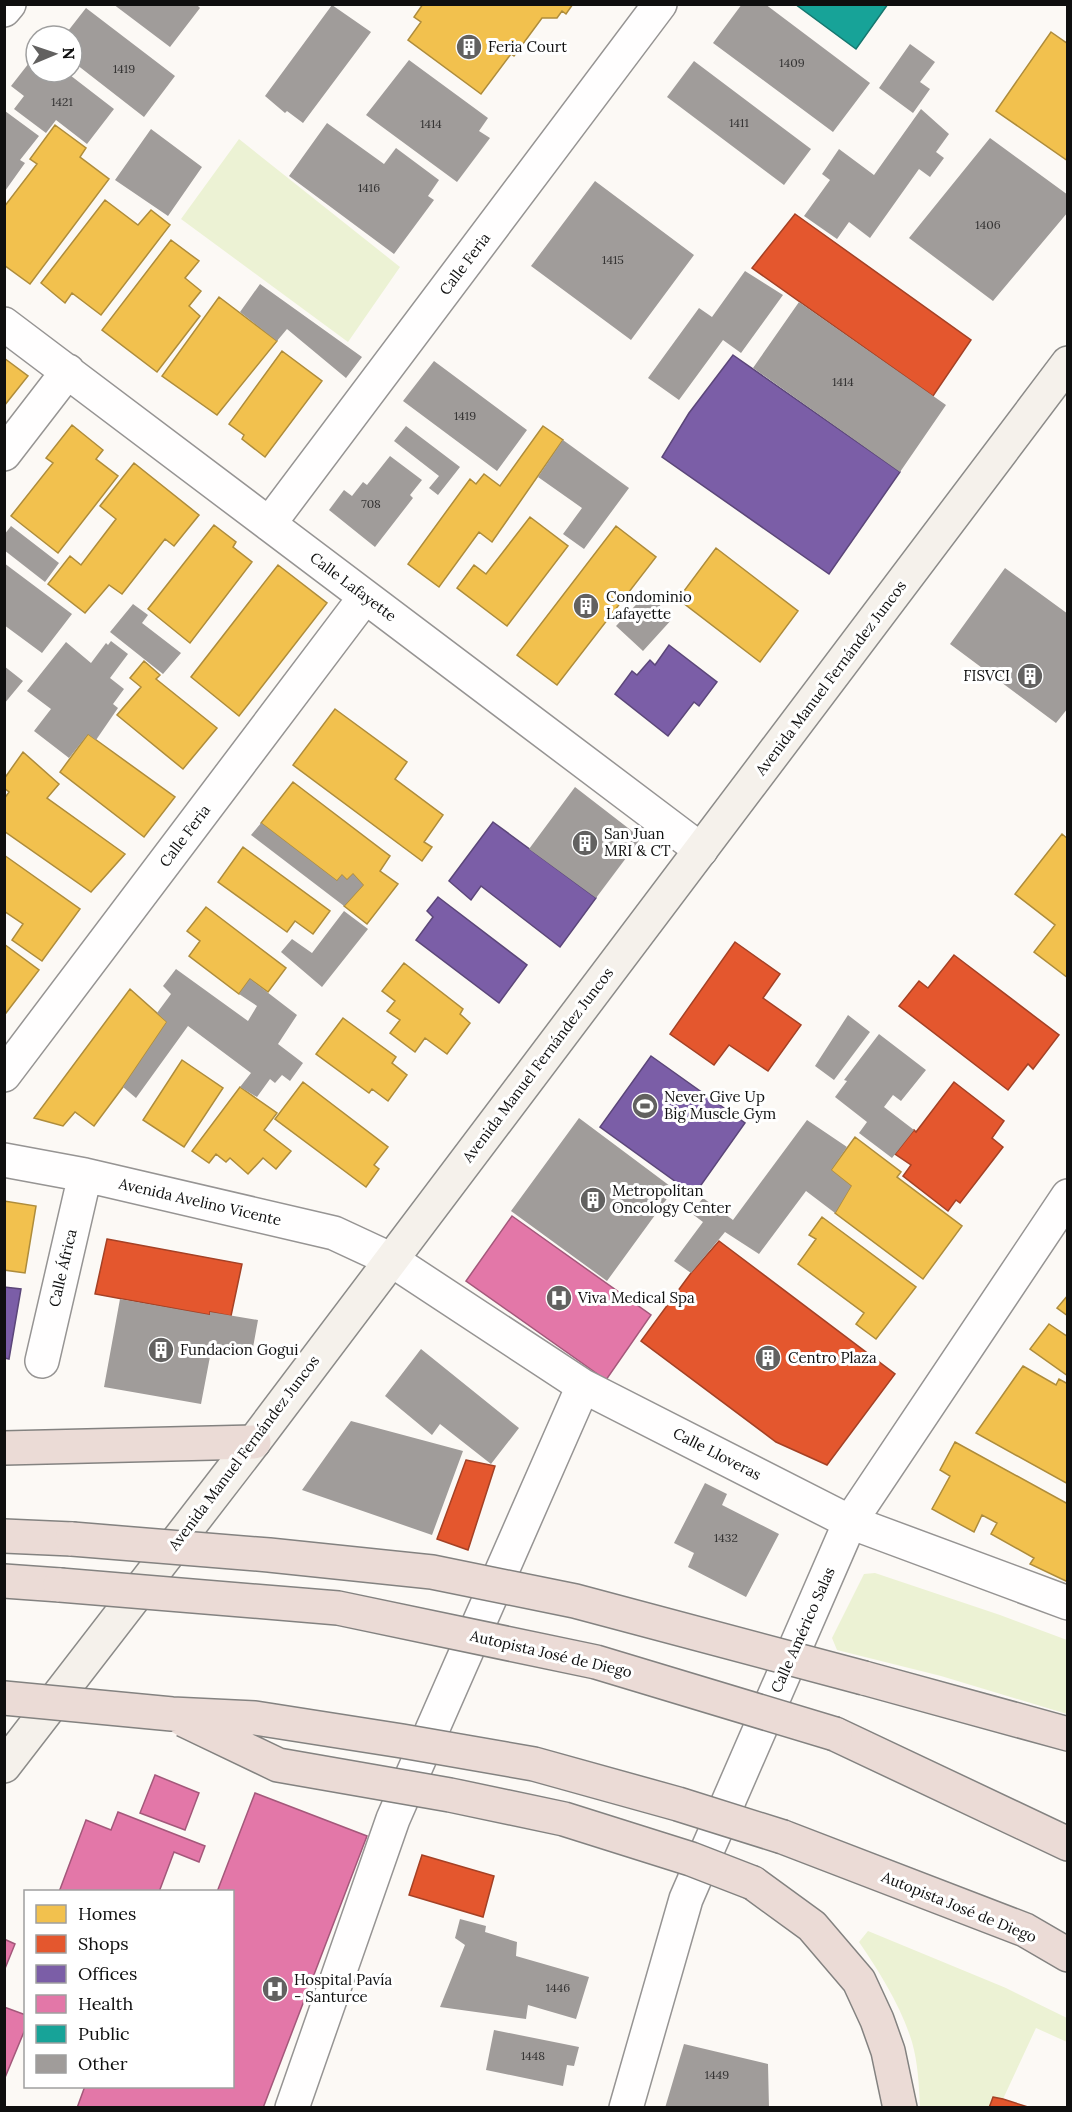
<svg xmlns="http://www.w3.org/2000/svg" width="1072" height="2112" font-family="Lora,serif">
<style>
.green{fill:#ecf2d4}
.homes{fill:#f2c14e;stroke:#ae8c3b;stroke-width:1.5}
.shops{fill:#e4572e;stroke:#a44125;stroke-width:1.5}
.offices{fill:#7b5ea7;stroke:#5b4679;stroke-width:1.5}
.health{fill:#e377a8;stroke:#a3587a;stroke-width:1.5}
.public{fill:#17a398;stroke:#15776f;stroke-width:1.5}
.building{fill:#a09c9a}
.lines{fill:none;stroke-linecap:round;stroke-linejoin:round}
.minor-casing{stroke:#969493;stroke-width:36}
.secondary-casing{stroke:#8c8b89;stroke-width:36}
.motorway-casing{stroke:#838280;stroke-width:36}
.minor{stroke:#fffefe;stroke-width:33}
.secondary{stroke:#f5f1eb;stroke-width:33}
.motorway{stroke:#ebdbd6;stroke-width:33}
.motorway-bridge-casing{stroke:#838280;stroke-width:36;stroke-linecap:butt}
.motorway-bridge{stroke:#ebdbd6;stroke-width:33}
.labels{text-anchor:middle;stroke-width:6;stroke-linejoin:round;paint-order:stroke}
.number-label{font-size:12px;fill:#333232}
.poi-label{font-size:15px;fill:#0f0f0f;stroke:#fff;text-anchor:start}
.street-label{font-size:15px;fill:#0f0f0f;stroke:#fff}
</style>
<rect width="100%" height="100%" fill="#fcf9f5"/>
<path class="green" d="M 239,139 L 400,267 L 348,342 L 181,219 Z
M 875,1573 L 1000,1615 L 1067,1640 L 1067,1714 L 941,1676 L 837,1650 L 832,1638 L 864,1574 Z
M 868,1931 L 1006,1988 L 1067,2018 L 1067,2042 L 1036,2028 L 1003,2099 L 993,2097 L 989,2107 L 920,2107 C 919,2086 918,2063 912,2042 C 901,2006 880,1973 859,1942 Z"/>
<path class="homes" d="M 423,4 L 573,4 L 566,14 L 562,11 L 557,18 L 542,18 L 514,56 L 511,54 L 481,94 L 408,40 L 421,22 L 414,17 Z
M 1051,32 L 1068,44 L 1068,161 L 996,111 Z
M 55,125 L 86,148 L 80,157 L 109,179 L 30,284 L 4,265 L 4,207 L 37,164 L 30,159 Z
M 105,200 L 138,225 L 151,210 L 170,225 L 101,315 L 72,293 L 65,303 L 41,283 Z
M 171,240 L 199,261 L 185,278 L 201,291 L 189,306 L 200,316 L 157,372 L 102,330 Z
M 219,297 L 277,341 L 217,415 L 162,376 Z
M 282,351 L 322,381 L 265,457 L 242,439 L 244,435 L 229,424 Z
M 4,358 L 28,376 L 4,406 Z
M 72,425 L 103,450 L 96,459 L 118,476 L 58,553 L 11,516 L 53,463 L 46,458 Z
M 543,426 L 563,440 L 492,542 L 479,532 L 439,587 L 408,564 L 470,479 L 476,484 L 484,474 L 500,486 Z
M 134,463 L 199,515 L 174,546 L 165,539 L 122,594 L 109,585 L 85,613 L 48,584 L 70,556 L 81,565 L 116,519 L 100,506 Z
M 530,517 L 568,546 L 507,626 L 457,588 L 474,565 L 486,574 Z
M 214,525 L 236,542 L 233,547 L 252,562 L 190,643 L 148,609 Z
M 616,526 L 656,557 L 557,685 L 517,655 Z
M 716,548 L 798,611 L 760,662 L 678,599 Z
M 278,565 L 327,603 L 239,716 L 191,677 Z
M 144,661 L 160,675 L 156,679 L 217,728 L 183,769 L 117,715 L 141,687 L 130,678 Z
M 335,709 L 407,762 L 395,779 L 443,815 L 424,842 L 432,847 L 422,861 L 293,765 Z
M 88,734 L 175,797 L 144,837 L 60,772 Z
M 23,752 L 59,784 L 47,798 L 125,854 L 91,892 L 4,831 L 4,799 L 9,792 L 4,788 L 4,779 Z
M 293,782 L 390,856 L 380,871 L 398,884 L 367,924 L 344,906 L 363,885 L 353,874 L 347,880 L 342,875 L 337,881 L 261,823 Z
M 1062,834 L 1068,839 L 1068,978 L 1034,952 L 1055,925 L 1015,894 Z
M 243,847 L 330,911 L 313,934 L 295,921 L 287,932 L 218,882 Z
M 4,855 L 80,909 L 42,961 L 12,940 L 23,924 L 4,911 Z
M 206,907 L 286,968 L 268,992 L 250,979 L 239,994 L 189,956 L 200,941 L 187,931 Z
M 4,944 L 39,970 L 6,1013 L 4,1012 Z
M 404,963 L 463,1009 L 460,1014 L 470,1023 L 447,1054 L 425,1038 L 415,1052 L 390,1033 L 400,1020 L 387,1011 L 395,1001 L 382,991 Z
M 130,989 L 167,1022 L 123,1087 L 94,1126 L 75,1112 L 63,1126 L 34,1118 Z
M 343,1018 L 396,1057 L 392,1063 L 407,1075 L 388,1101 L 372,1089 L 369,1093 L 316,1054 Z
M 182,1060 L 223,1088 L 184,1147 L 143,1120 Z
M 303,1082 L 388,1147 L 374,1165 L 379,1169 L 366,1187 L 275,1119 Z
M 240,1087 L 277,1113 L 264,1130 L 291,1151 L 276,1169 L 263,1158 L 248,1174 L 230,1158 L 226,1162 L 216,1154 L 209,1163 L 192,1151 Z
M 855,1137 L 901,1172 L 897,1177 L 962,1226 L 923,1279 L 835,1213 L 851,1186 L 831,1170 Z
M 4,1201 L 36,1206 L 25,1273 L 4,1270 Z
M 822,1217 L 916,1287 L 876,1339 L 856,1324 L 864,1313 L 798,1264 L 816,1239 L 809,1235 Z
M 1068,1295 L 1068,1316 L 1057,1308 Z
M 1049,1324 L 1068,1337 L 1068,1376 L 1030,1349 Z
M 1023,1366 L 1056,1385 L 1059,1379 L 1068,1384 L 1068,1484 L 976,1433 Z
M 955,1442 L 1068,1504 L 1068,1582 L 1030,1564 L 1034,1558 L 991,1534 L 997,1523 L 982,1515 L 974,1532 L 932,1509 L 950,1476 L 940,1470 Z"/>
<path class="shops" d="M 795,214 L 971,340 L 933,396 L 752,268 Z
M 735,942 L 780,974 L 763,998 L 801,1025 L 768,1071 L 729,1045 L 714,1065 L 670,1034 Z
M 954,955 L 1059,1035 L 1033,1069 L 1028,1064 L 1008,1090 L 899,1006 L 919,981 L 928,988 Z
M 954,1082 L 1004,1121 L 992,1138 L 1003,1147 L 960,1203 L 956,1200 L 948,1211 L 903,1176 L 911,1165 L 895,1154 L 914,1130 L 916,1132 Z
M 107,1239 L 242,1264 L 231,1316 L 210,1312 L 210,1315 L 95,1294 Z
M 719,1241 L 895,1374 L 827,1465 L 776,1442 L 641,1341 L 691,1273 Z
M 466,1460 L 495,1466 L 468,1550 L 437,1539 Z
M 422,1855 L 494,1876 L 483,1917 L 409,1895 Z
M 993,2097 L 1003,2099 L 1031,2108 L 989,2108 Z"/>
<path class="offices" d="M 733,355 L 900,472 L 829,574 L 662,457 L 689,413 Z
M 669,645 L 717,682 L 699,706 L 694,702 L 668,736 L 615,694 L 632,671 L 637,675 L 650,660 L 655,665 Z
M 493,822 L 596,898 L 560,947 L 481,886 L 471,900 L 449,881 Z
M 438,897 L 527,965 L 499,1003 L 416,940 L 433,917 L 427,911 Z
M 651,1056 L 745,1123 L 694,1195 L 600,1127 Z
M 4,1287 L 21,1289 L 9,1359 L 4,1358 Z"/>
<path class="health" d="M 512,1216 L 651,1315 L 606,1380 L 466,1281 Z
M 155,1775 L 199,1793 L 185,1830 L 140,1813 Z
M 255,1793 L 367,1836 L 263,2108 L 77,2108 L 85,2086 L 232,2086 L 232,1892 L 217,1892 Z
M 118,1812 L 205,1846 L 199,1862 L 174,1852 L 159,1892 L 59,1892 L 86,1820 L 111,1830 Z
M 4,1939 L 15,1944 L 4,1971 Z
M 4,2007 L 26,2015 L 26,2027 L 4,2080 Z"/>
<path class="public" d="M 795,4 L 888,4 L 856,49 Z"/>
<path class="building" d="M 113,4 L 196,4 L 200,8 L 170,47 Z
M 742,4 L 765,4 L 870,83 L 833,132 L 713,43 Z
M 332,5 L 371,32 L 303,123 L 287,111 L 285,113 L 265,96 Z
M 86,8 L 175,76 L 144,117 L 72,61 L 72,40 L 75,36 L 68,31 Z
M 910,44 L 935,62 L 920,82 L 930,89 L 913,113 L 879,88 Z
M 36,54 L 36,72 L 66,72 L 114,109 L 87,144 L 56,120 L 46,133 L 14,109 L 24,96 L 11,86 Z
M 409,60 L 488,118 L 479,131 L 490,138 L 457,182 L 366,115 Z
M 694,61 L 811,149 L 784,185 L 667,97 Z
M 921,109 L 949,134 L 936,152 L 944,158 L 930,177 L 919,169 L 870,238 L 849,222 L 837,239 L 804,216 L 830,180 L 822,174 L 839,149 L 874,175 Z
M 5,111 L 39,136 L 20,160 L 25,163 L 5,191 Z
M 327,123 L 384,164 L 396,148 L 439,180 L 428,196 L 434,200 L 394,254 L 289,176 Z
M 151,129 L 202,167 L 168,216 L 115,180 Z
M 990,138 L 1068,195 L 1068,212 L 993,301 L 909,238 Z
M 595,181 L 694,255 L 631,340 L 531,266 Z
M 745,271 L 783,295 L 741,353 L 723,340 L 679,400 L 648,378 L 699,308 L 712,317 Z
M 260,284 L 362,357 L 346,378 L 287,329 L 277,341 L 240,312 Z
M 799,302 L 946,405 L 900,472 L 753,368 Z
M 434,361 L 527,430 L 497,471 L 403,401 Z
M 406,426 L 460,467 L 438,495 L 429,488 L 439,476 L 394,441 Z
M 563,440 L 629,488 L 584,549 L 563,534 L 582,508 L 538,477 Z
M 390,456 L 422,480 L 410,495 L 413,498 L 375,547 L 329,510 L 344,490 L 352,496 L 363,482 L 367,485 Z
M 11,526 L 59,563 L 45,582 L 4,550 L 4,535 Z
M 4,563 L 72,614 L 42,653 L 4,625 Z
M 1005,568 L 1068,614 L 1068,708 L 1056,723 L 950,644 Z
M 647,593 L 673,618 L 643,651 L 616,626 Z
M 133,604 L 148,615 L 142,623 L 181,653 L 163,674 L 110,632 Z
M 111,641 L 128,654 L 110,678 L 124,689 L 113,704 L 118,708 L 96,740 L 88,734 L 69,758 L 34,731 L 51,709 L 27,691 L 66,642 L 91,663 L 106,643 L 108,645 Z
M 4,666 L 23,681 L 4,704 Z
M 575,787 L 641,838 L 596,898 L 529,849 Z
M 261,823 L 337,881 L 342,875 L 347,880 L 353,874 L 363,885 L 344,906 L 251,835 Z
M 344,911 L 368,929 L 322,987 L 281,952 L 292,939 L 312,953 Z
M 176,969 L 248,1021 L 257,1006 L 239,994 L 250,979 L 297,1015 L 278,1044 L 303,1063 L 290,1081 L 282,1075 L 275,1083 L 270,1079 L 257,1097 L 240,1087 L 251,1073 L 188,1026 L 136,1098 L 123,1087 L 167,1022 L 157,1013 L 171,994 L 163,986 Z
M 848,1015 L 870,1032 L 834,1080 L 815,1066 Z
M 879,1034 L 926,1070 L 901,1101 L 893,1095 L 884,1107 L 914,1130 L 892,1158 L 859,1133 L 867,1122 L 835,1097 L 847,1081 L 844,1080 Z
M 579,1118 L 674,1189 L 607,1281 L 511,1211 Z
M 807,1120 L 847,1147 L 831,1170 L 851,1186 L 835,1213 L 806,1191 L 759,1254 L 725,1232 L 691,1273 L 674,1261 L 703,1222 L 691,1213 L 703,1198 L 733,1220 Z
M 120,1299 L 210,1315 L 210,1312 L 258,1320 L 252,1353 L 212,1346 L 201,1404 L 104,1387 Z
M 421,1349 L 519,1428 L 491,1464 L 440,1424 L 432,1435 L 385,1396 Z
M 351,1421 L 463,1451 L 432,1535 L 302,1490 Z
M 705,1483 L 727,1494 L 722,1505 L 779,1534 L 746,1597 L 688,1567 L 694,1553 L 674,1543 Z
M 460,1919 L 486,1926 L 485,1932 L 517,1942 L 516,1956 L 589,1977 L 576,2019 L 528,2005 L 526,2019 L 440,2007 L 465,1945 L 455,1938 Z
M 494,2030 L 579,2047 L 574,2066 L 567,2065 L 563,2086 L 486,2070 Z
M 684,2044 L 768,2064 L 769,2108 L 665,2108 Z"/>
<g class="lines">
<g class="minor-casing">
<path id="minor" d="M 4,10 L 9,4
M 4,324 L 701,850
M 4,454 L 68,371
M 269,524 L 660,4
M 4,1075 L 365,597
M 4,1160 L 85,1175 L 334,1233 L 390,1259 L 583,1386 L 850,1522 L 1068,1603
M 42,1361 L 85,1175
M 292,2108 L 393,1819 L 583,1386
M 626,2108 L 686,1899 L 850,1522 L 1068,1196"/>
</g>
<g class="secondary-casing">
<path id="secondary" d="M 4,1766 L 254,1442 L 1068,363"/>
</g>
<g class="motorway-casing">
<path id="motorway" d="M 4,1448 L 254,1442
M 4,1536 L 72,1539
M 4,1581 L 60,1585
M 864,1678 L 1068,1734
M 835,1734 L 1068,1844
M 783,1837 L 1025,1930 L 1068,1955
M 753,1883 L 812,1926 L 859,1981 L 877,2020 L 888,2051 L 900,2108"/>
</g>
<use href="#minor" class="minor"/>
<use href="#secondary" class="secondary"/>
<use href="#motorway" class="motorway"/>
<g class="motorway-bridge-casing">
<path id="motorway-bridge" d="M 72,1539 L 269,1555 L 432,1572 L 575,1601 L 864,1678
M 60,1585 L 338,1608 L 596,1662 L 835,1734
M 4,1698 L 172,1714 L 255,1718 L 402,1741 L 534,1764 L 678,1804 L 783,1837
M 184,1720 L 278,1765 L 450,1795 L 564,1819 L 691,1859 L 753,1883"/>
</g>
<use href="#motorway-bridge" class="motorway-bridge"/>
</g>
<defs>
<g id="building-disc" transform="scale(1.35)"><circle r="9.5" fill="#626160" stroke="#fff"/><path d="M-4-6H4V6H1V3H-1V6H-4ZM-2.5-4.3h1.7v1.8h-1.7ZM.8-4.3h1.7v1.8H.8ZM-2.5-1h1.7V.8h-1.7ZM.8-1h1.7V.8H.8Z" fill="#fff"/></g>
<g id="stadium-disc" transform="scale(1.35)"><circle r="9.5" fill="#626160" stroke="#fff"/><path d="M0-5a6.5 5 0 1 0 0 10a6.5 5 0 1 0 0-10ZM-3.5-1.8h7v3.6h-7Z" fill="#fff"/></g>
<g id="hospital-disc" transform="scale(1.35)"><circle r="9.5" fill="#626160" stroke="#fff"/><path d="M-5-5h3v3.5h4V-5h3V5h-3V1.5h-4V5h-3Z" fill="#fff"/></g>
</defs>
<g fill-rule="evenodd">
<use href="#building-disc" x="469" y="47"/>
<use href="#building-disc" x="586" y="606"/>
<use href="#building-disc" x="1030" y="676"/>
<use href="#building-disc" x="585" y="843"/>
<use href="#stadium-disc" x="645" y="1106"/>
<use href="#building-disc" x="593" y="1200"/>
<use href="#hospital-disc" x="559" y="1298"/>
<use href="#building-disc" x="161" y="1350"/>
<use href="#building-disc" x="768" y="1358"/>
<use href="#hospital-disc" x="275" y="1989"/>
</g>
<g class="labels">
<g class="number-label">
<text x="792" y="67">1409</text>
<text x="124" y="73">1419</text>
<text x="62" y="106">1421</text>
<text x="739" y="127">1411</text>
<text x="431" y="128">1414</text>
<text x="369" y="192">1416</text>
<text x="988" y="229">1406</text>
<text x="613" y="264">1415</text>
<text x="843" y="386">1414</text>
<text x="465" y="420">1419</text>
<text x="371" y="508">708</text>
<text x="726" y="1542">1432</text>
<text x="558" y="1992">1446</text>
<text x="533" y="2060">1448</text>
<text x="717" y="2079">1449</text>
</g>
<g class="poi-label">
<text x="488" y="52">Feria Court</text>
<text x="606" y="602">Condominio<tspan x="606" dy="17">Lafayette</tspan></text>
<text x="1010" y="681" text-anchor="end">FISVCI</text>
<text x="604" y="839">San Juan<tspan x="604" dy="17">MRI &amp; CT</tspan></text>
<text x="664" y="1102">Never Give Up<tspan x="664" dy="17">Big Muscle Gym</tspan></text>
<text x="612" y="1196">Metropolitan<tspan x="612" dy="17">Oncology Center</tspan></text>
<text x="578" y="1303">Viva Medical Spa</text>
<text x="180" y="1355">Fundacion Gogui</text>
<text x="788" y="1363">Centro Plaza</text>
<text x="294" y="1985">Hospital Pavía<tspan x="294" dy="17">- Santurce</tspan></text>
</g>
<g class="street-label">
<text transform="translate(465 264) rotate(-53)" y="5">Calle Feria</text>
<text transform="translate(353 587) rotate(37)" y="5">Calle Lafayette</text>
<text transform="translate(831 678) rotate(-53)" y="5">Avenida Manuel Fernández Juncos</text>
<text transform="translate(185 836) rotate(-53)" y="5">Calle Feria</text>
<text transform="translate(538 1065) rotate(-53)" y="5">Avenida Manuel Fernández Juncos</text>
<text transform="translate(200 1202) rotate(13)" y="5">Avenida Avelino Vicente</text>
<text transform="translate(63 1268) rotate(-77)" y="5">Calle África</text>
<text transform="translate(244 1453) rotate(-53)" y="5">Avenida Manuel Fernández Juncos</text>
<text transform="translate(717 1454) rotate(27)" y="5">Calle Lloveras</text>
<text transform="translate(803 1630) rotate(-66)" y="5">Calle Américo Salas</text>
<text transform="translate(551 1654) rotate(13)" y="5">Autopista José de Diego</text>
<text transform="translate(959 1907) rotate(22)" y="5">Autopista José de Diego</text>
</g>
</g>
<rect width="1072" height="2112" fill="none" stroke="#0f0f0f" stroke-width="12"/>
<rect x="24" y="1890" width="210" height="198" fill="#ffffff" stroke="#9f9f9f" stroke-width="1.5"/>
<rect x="36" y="1905" width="30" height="18" fill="#f2c14e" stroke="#9f9f9f" stroke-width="1.5"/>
<text x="78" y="1920" font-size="18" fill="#0f0f0f">Homes</text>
<rect x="36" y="1935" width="30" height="18" fill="#e4572e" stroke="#9f9f9f" stroke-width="1.5"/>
<text x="78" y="1950" font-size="18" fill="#0f0f0f">Shops</text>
<rect x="36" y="1965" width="30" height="18" fill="#7b5ea7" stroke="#9f9f9f" stroke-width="1.5"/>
<text x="78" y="1980" font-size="18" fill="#0f0f0f">Offices</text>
<rect x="36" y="1995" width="30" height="18" fill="#e377a8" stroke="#9f9f9f" stroke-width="1.5"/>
<text x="78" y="2010" font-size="18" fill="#0f0f0f">Health</text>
<rect x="36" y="2025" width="30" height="18" fill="#17a398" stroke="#9f9f9f" stroke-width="1.5"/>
<text x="78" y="2040" font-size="18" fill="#0f0f0f">Public</text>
<rect x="36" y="2055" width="30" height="18" fill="#a09c9a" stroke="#9f9f9f" stroke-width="1.5"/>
<text x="78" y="2070" font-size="18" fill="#0f0f0f">Other</text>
<g transform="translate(54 54) rotate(88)"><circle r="28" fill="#ffffff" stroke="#9f9f9f" stroke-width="1.5"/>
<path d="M0-4.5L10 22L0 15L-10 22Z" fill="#626160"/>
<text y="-9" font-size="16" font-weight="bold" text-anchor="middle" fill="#0f0f0f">N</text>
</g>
</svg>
